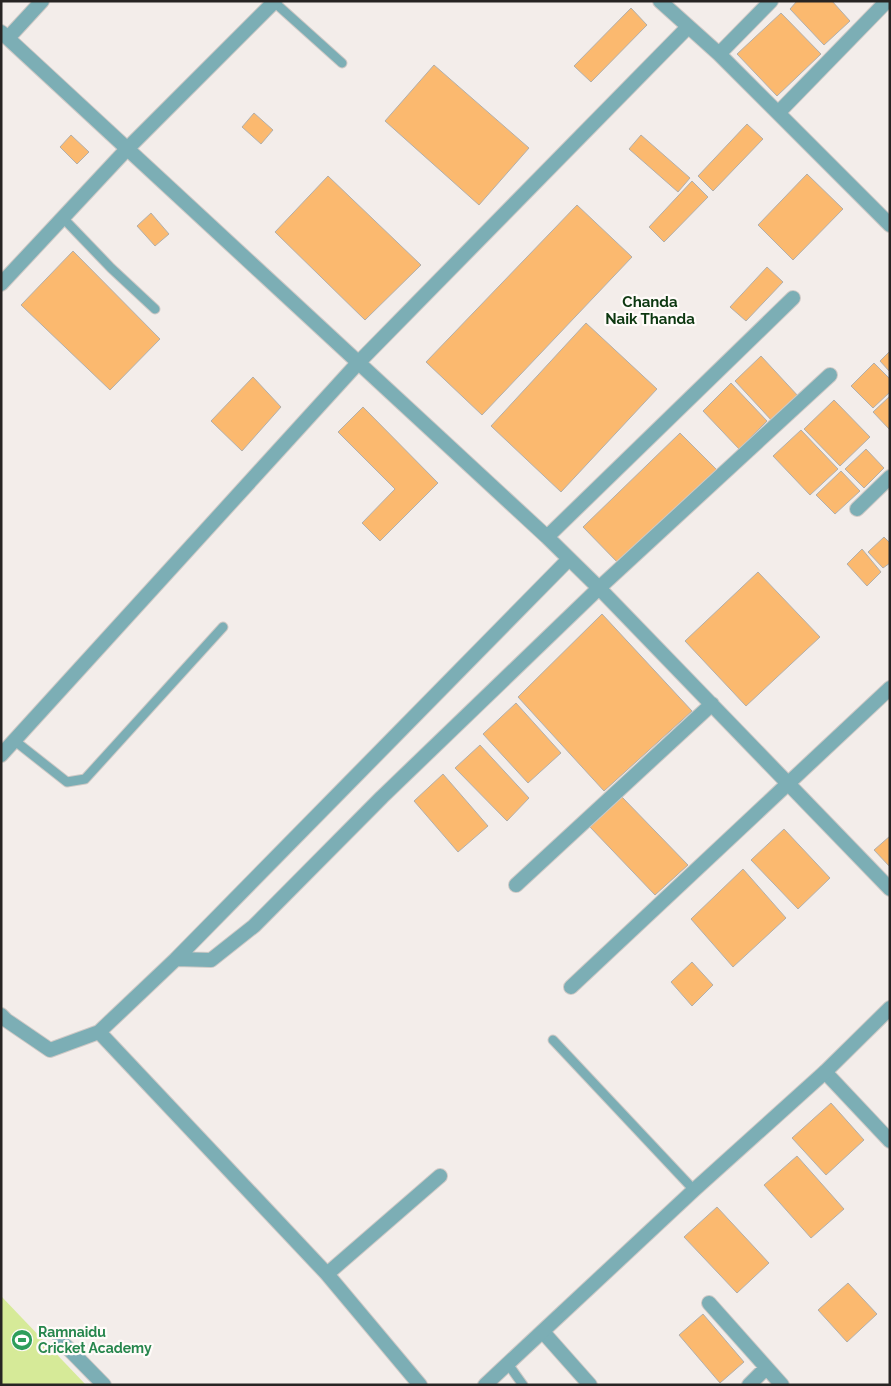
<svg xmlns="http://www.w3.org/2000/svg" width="891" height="1386" font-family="Raleway,sans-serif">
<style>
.green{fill:#d6ea98}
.building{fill:#fbb96f;stroke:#b3afaa}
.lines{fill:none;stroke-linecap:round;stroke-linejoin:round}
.service-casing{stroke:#cec9c6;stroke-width:11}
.minor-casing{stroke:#cec9c6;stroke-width:16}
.tertiary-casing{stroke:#cec9c6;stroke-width:16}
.service{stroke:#7caeb5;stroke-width:9}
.minor{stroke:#7caeb5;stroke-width:14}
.tertiary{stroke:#7caeb5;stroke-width:14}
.labels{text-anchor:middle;stroke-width:4.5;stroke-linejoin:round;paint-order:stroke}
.leisure-label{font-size:14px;font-weight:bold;fill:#27864d;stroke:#fffbf9;text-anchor:start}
.neighbourhood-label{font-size:15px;font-weight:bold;fill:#0d3811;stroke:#fffbf9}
</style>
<rect width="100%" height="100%" fill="#f3edea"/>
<path class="green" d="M 1,1296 L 86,1385 L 1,1385 Z"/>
<path class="building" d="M 797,1 L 832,1 L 850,21 L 824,45 L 790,9 Z
M 631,8 L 647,25 L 591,82 L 574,66 Z
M 781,13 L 821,54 L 777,96 L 737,54 Z
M 434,65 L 529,148 L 479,205 L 385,121 Z
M 254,113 L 273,130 L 261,144 L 242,127 Z
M 747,124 L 763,139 L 713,191 L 698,176 Z
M 71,135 L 89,152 L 77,164 L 60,147 Z
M 641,135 L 690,178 L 678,192 L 629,149 Z
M 807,174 L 843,209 L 793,260 L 758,225 Z
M 328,176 L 421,265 L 365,320 L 275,232 Z
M 692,181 L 708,197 L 664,242 L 649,227 Z
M 577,205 L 632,257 L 482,415 L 426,362 Z
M 151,213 L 169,234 L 155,246 L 137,226 Z
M 73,251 L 160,339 L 110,390 L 21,305 Z
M 767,267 L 783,282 L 746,321 L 730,307 Z
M 586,323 L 657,389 L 561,492 L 491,426 Z
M 890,351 L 890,372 L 880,361 Z
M 761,356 L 799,397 L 773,422 L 735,381 Z
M 874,363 L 890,379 L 890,392 L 873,408 L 851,386 Z
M 253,377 L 281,407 L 242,451 L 211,421 Z
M 731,383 L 767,421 L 739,449 L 703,411 Z
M 890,396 L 890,430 L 873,412 Z
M 834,400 L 870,437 L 840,466 L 804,429 Z
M 363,407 L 438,483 L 380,541 L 362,523 L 395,489 L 338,432 Z
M 801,430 L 838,469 L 810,495 L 773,456 Z
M 680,433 L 717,470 L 620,565 L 583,527 Z
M 866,449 L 884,468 L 864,488 L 845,469 Z
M 841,471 L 860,491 L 835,514 L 816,495 Z
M 884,537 L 890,543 L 890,563 L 883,568 L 868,552 Z
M 862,549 L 881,572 L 867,586 L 847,564 Z
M 758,572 L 820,637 L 746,706 L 685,641 Z
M 602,614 L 692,711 L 604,791 L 518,697 Z
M 516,703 L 561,753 L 528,783 L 483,734 Z
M 480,745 L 529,798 L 507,821 L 455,768 Z
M 443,774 L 488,826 L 458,852 L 414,801 Z
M 622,797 L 688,865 L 655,895 L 590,827 Z
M 784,829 L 830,878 L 798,909 L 751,860 Z
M 890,836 L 890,867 L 874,850 Z
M 743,869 L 786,918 L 733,967 L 691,919 Z
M 692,962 L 713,985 L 692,1006 L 671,982 Z
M 831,1103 L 864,1140 L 826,1175 L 792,1138 Z
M 797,1156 L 844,1209 L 811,1238 L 764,1185 Z
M 717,1207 L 769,1263 L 737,1293 L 684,1237 Z
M 848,1283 L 877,1314 L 847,1342 L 818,1310 Z
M 703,1314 L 744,1362 L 720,1383 L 679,1335 Z"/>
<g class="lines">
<g class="service-casing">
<path id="service" d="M 274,2 L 342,63
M 63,218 L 111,268 L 155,309
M 15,741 L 67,782 L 85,779 L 223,627
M 553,1040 L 694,1190
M 508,1364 L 523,1385"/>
</g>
<g class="minor-casing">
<path id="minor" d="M 660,1 L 719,54 L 890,225
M 1,32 L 547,537 L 599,588 L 890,889
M 8,38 L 42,1
M 719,54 L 771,1
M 778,113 L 887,1
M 1,284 L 127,149 L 275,1
M 857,509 L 890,477
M 547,537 L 793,298
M 1,755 L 358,363 L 688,27
M 516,885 L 712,704
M 176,959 L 569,559
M 571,987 L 890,688
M 1,1015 L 6,1020 L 50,1050 L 99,1032 L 176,959 L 211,960 L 254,926 L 382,797 L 599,588 L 830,375
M 99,1032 L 327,1274 L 420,1385
M 825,1072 L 890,1141
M 327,1274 L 440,1176
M 709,1303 L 782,1385
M 543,1332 L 590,1385
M 60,1340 L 104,1385
M 749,1385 L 766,1368"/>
</g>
<g class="tertiary-casing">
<path id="tertiary" d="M 485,1385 L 694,1190 L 825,1072 L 890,1008"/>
</g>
<use href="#service" class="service"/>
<use href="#minor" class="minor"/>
<use href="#tertiary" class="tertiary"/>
</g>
<defs>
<g id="stadium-disc" transform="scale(1.125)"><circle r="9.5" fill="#2e9e5b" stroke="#fffbf9"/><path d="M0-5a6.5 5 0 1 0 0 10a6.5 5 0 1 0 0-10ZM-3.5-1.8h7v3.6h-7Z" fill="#fff"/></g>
</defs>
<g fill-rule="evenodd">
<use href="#stadium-disc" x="22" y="1340"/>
</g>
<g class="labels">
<g class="leisure-label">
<text x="38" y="1337">Ramnaidu<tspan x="38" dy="16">Cricket Academy</tspan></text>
</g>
<g class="neighbourhood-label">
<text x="650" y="307">Chanda<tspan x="650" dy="17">Naik Thanda</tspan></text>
</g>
</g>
<rect width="891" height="1386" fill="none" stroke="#272423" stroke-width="5"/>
</svg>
